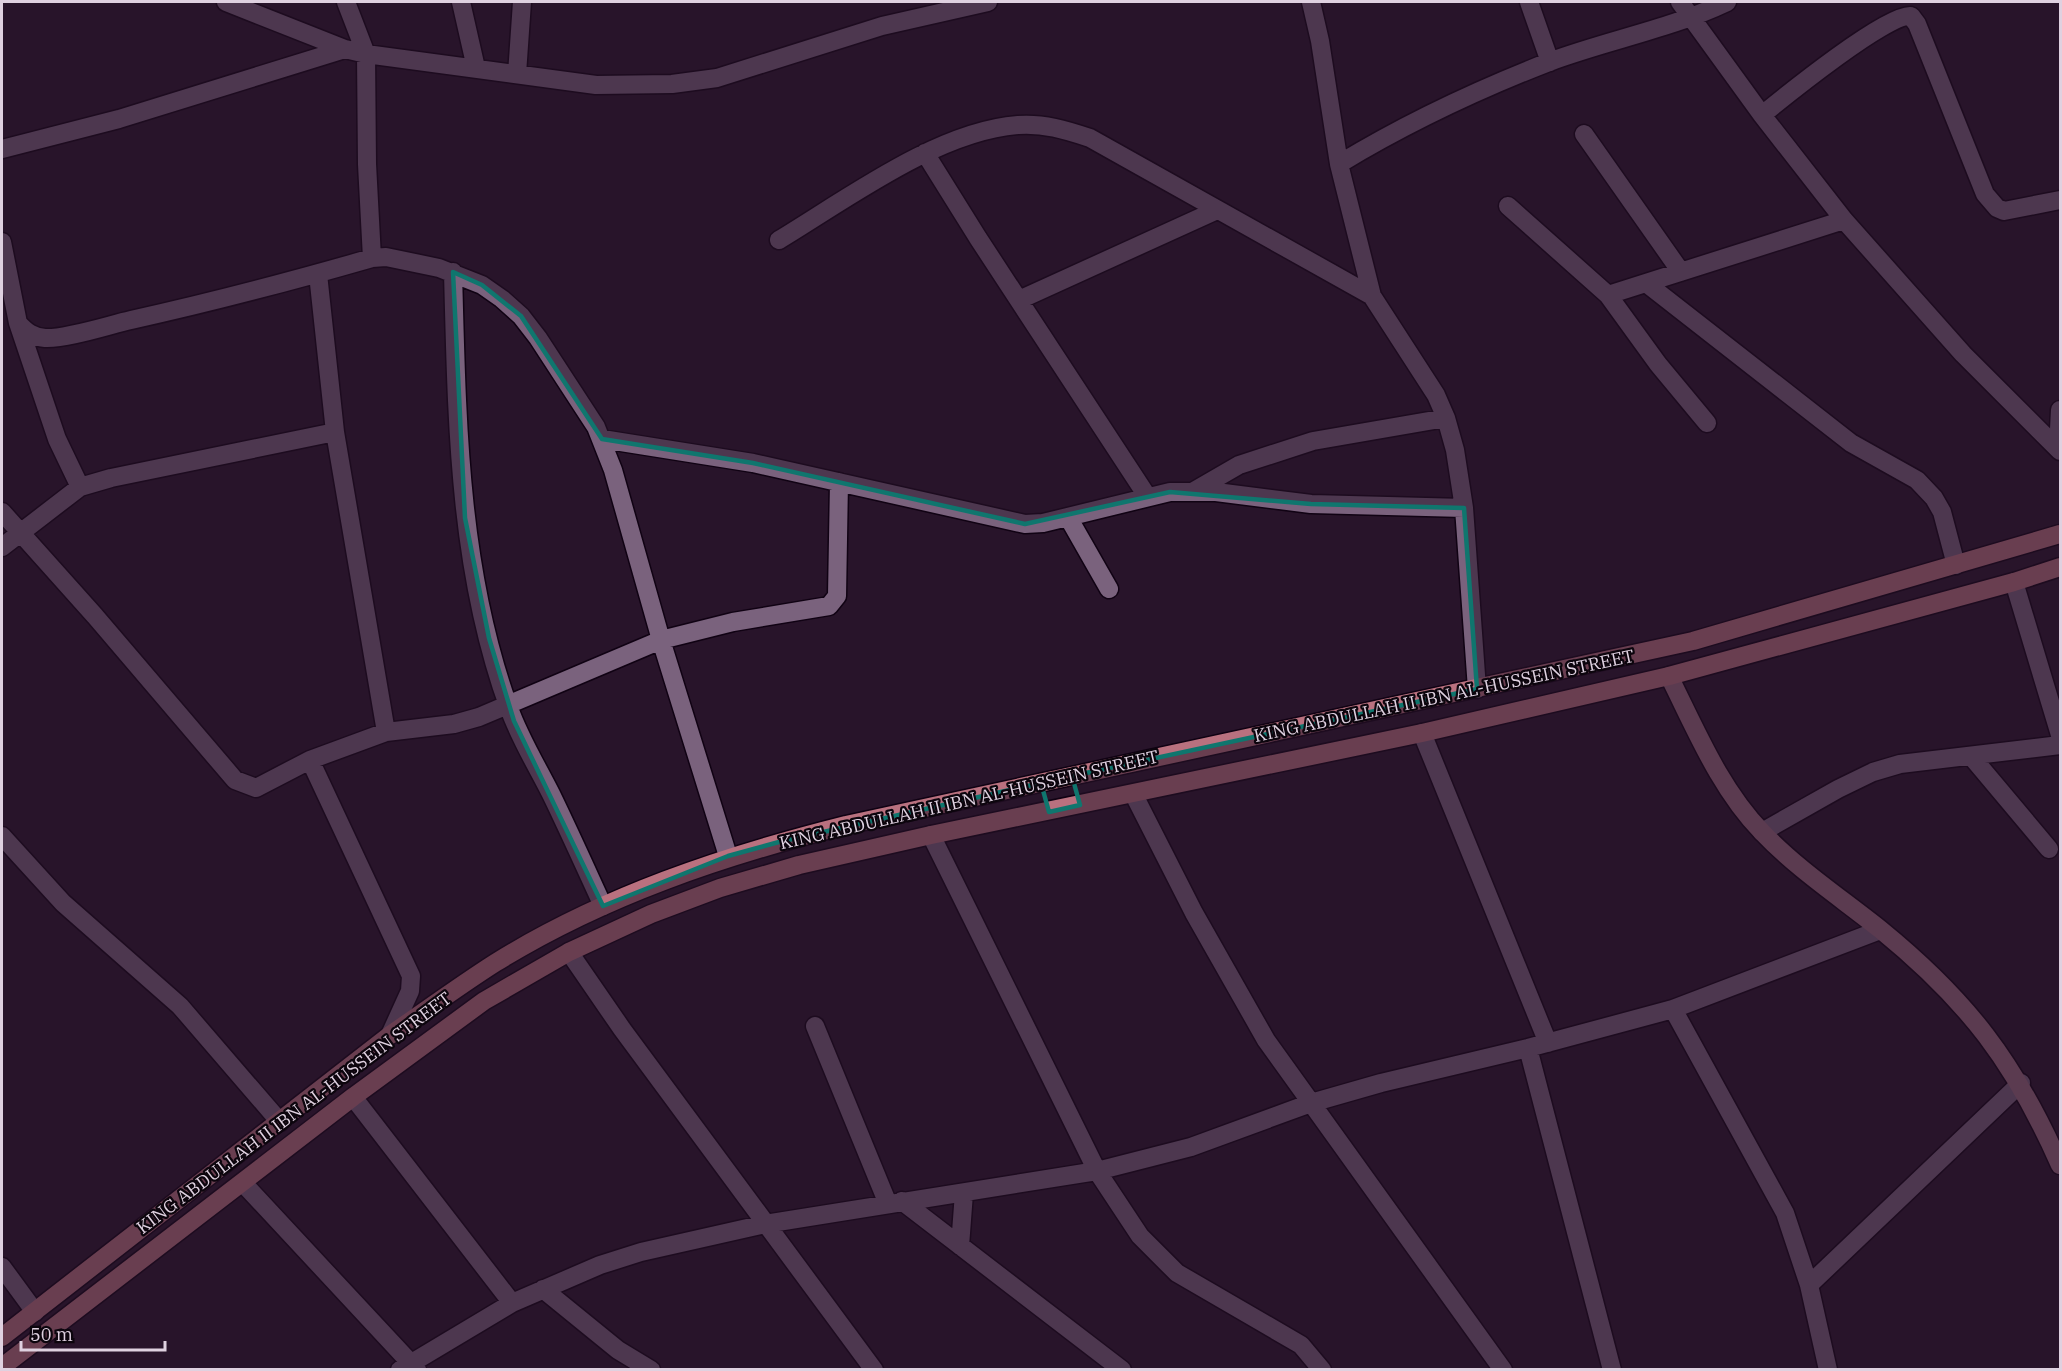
<svg xmlns="http://www.w3.org/2000/svg" width="2062" height="1371" font-family="'IBM Plex Serif',serif">
<style>
.lines{fill:none;stroke-linecap:round;stroke-linejoin:round}
.street-casing{stroke:#100213;stroke-width:21}
.secondary-casing{stroke:#100213;stroke-width:21}
.primary-casing{stroke:#100213;stroke-width:21}
.street{stroke:#7a627d;stroke-width:18}
.secondary{stroke:#9a6a7e;stroke-width:18}
.primary{stroke:#b9717f;stroke-width:18}
.marked{fill:none;stroke:#0f766e;stroke-width:4.5;stroke-linejoin:round}
.labels{text-anchor:middle;stroke-width:4.5;stroke-linejoin:round;paint-order:stroke}
.street-label{font-size:18px;fill:#dfd1e0;stroke:#0c050d}
</style>
<rect width="100%" height="100%" fill="#28142a"/>
<g class="lines">
<g class="street-casing">
<path id="street" d="M 226,2 L 345,49 L 366,54 L 596,85 L 672,84 L 717,78 L 882,26 L 988,2
M 346,2 L 366,54 L 367,164 L 372,258
M 461,2 L 476,68
M 1311,2 L 1320,41 L 1339,164 L 1372,296
M 1529,2 L 1550,62
M 1680,2 L 1762,115 L 1844,220 L 1963,354 L 2060,451
M 517,74 L 522,2
M 1762,115 C 1784,97 1889,12 1911,16 L 1917,24 L 1985,194 L 1997,208 L 2004,211 L 2060,200
M 1584,134 L 1681,272
M 2,149 L 119,119 L 345,49
M 925,153 L 978,238 L 1147,496
M 1339,164 C 1405,124 1477,90 1549,62 C 1608,40 1670,29 1727,2
M 1508,206 L 1608,295 L 1658,364 L 1707,423
M 779,240 C 847,199 938,131 1018,125 C 1043,123 1066,130 1090,138 L 1372,296 L 1436,395 L 1446,418 L 1455,450 L 1464,508 L 1477,689
M 2,242 L 18,323 C 26,332 33,337 45,338 C 67,339 109,325 131,320 C 212,302 292,281 372,258 L 386,257 L 439,268 L 482,285 L 502,299 L 521,316 L 538,338 L 596,427 L 613,470 L 661,640 L 728,856
M 453,272 C 457,419 458,568 509,708 C 520,739 537,766 551,794 C 569,831 586,869 603,906
M 318,274 L 335,432 L 386,732
M 1646,283 L 1851,443 L 1917,480 L 1934,498 L 1942,512 L 1956,565
M 1608,295 L 1844,220
M 1019,300 L 1217,210
M 18,323 L 57,439 L 80,487
M 602,439 L 753,463 L 1025,524 L 1043,523 L 1170,492 L 1216,492 L 1311,504 L 1464,508
M 2058,449 L 2060,410
M 1194,491 L 1239,465 L 1313,441 L 1446,418
M 2,512 L 95,616 L 235,780 L 256,788 L 310,760 L 386,732 L 454,724 L 479,717 L 661,640 L 733,622 L 829,606 L 837,596 L 839,482
M 1068,517 L 1109,589
M 2,547 L 80,487 L 111,478 L 335,432
M 2014,582 L 2060,735
M 1422,733 L 1548,1043
M 1971,756 L 2049,849
M 310,760 L 411,976 L 410,991 L 390,1035
M 1134,795 L 1194,913 L 1266,1040 L 1503,1370
M 1762,832 L 1838,789 L 1873,772 L 1900,764 L 2060,745
M 931,835 L 1097,1171 L 1140,1236 L 1177,1273 L 1301,1345 L 1322,1370
M 2,836 L 63,903 L 180,1006 L 280,1122
M 569,952 L 622,1029 L 874,1370
M 1673,1009 L 1785,1213 L 1809,1285 L 1828,1370
M 815,1026 L 888,1204
M 1528,1048 L 1612,1370
M 353,1097 L 512,1303
M 243,1183 L 417,1370
M 902,1201 L 1122,1370
M 960,1246 L 964,1193
M 2,1267 L 35,1312
M 1809,1285 L 2021,1083
M 543,1289 L 618,1350 L 651,1370
M 400,1370 L 512,1303 L 600,1265 L 641,1252 L 765,1224 L 1097,1171 L 1191,1147 L 1311,1103 L 1381,1083 L 1528,1048 L 1673,1009 L 1880,930"/>
</g>
<g class="secondary-casing">
<path id="secondary" d="M 1669,676 C 1696,730 1720,789 1762,832 C 1797,869 1841,898 1881,930 C 1968,1001 2015,1063 2060,1165"/>
</g>
<g class="primary-casing">
<path id="primary" d="M 2,1337 L 390,1035 C 425,1011 459,986 495,963 C 603,896 723,856 846,825 L 1693,641 L 2060,534
M 2,1367 L 353,1097 L 484,1001 L 569,952 L 651,914 L 720,888 L 799,865 L 931,835 L 1422,733 L 1669,676 L 2014,582 L 2060,567"/>
</g>
<use href="#street" class="street"/>
<use href="#secondary" class="secondary"/>
<use href="#primary" class="primary"/>
</g>
<path d="M0 0H2062V1371H0ZM 453,272 L 482,285 L 521,316 L 602,439 L 753,463 L 1025,524 L 1170,492 L 1311,504 L 1464,508 L 1477,689 L 1072,776 L 1080,805 L 1049,812 L 1041,783 L 779,842 L 728,856 L 603,906 L 514,721 L 489,638 L 465,518 Z" fill="#28142a" fill-opacity=".55" fill-rule="evenodd"/>
<path class="marked" d="M 453,272 L 482,285 L 521,316 L 602,439 L 753,463 L 1025,524 L 1170,492 L 1311,504 L 1464,508 L 1477,689 L 1072,776 L 1080,805 L 1049,812 L 1041,783 L 779,842 L 728,856 L 603,906 L 514,721 L 489,638 L 465,518 Z"/>
<g class="labels">
<g class="street-label">
<text transform="translate(1444 696) rotate(-12)" y="6">KING ABDULLAH II IBN AL-HUSSEIN STREET</text>
<text transform="translate(969 800) rotate(-13)" y="6">KING ABDULLAH II IBN AL-HUSSEIN STREET</text>
<text transform="translate(294 1113) rotate(-37)" y="6">KING ABDULLAH II IBN AL-HUSSEIN STREET</text>
</g>
</g>
<rect width="2062" height="1371" fill="none" stroke="#dfd1e0" stroke-width="6"/>
<path d="M21 1341v9h144v-9" fill="none" stroke="#dfd1e0" stroke-width="3"/>
<text x="30" y="1341" font-size="18" fill="#dfd1e0" stroke="#0c050d" stroke-width="4.5" paint-order="stroke">50 m</text>
</svg>
